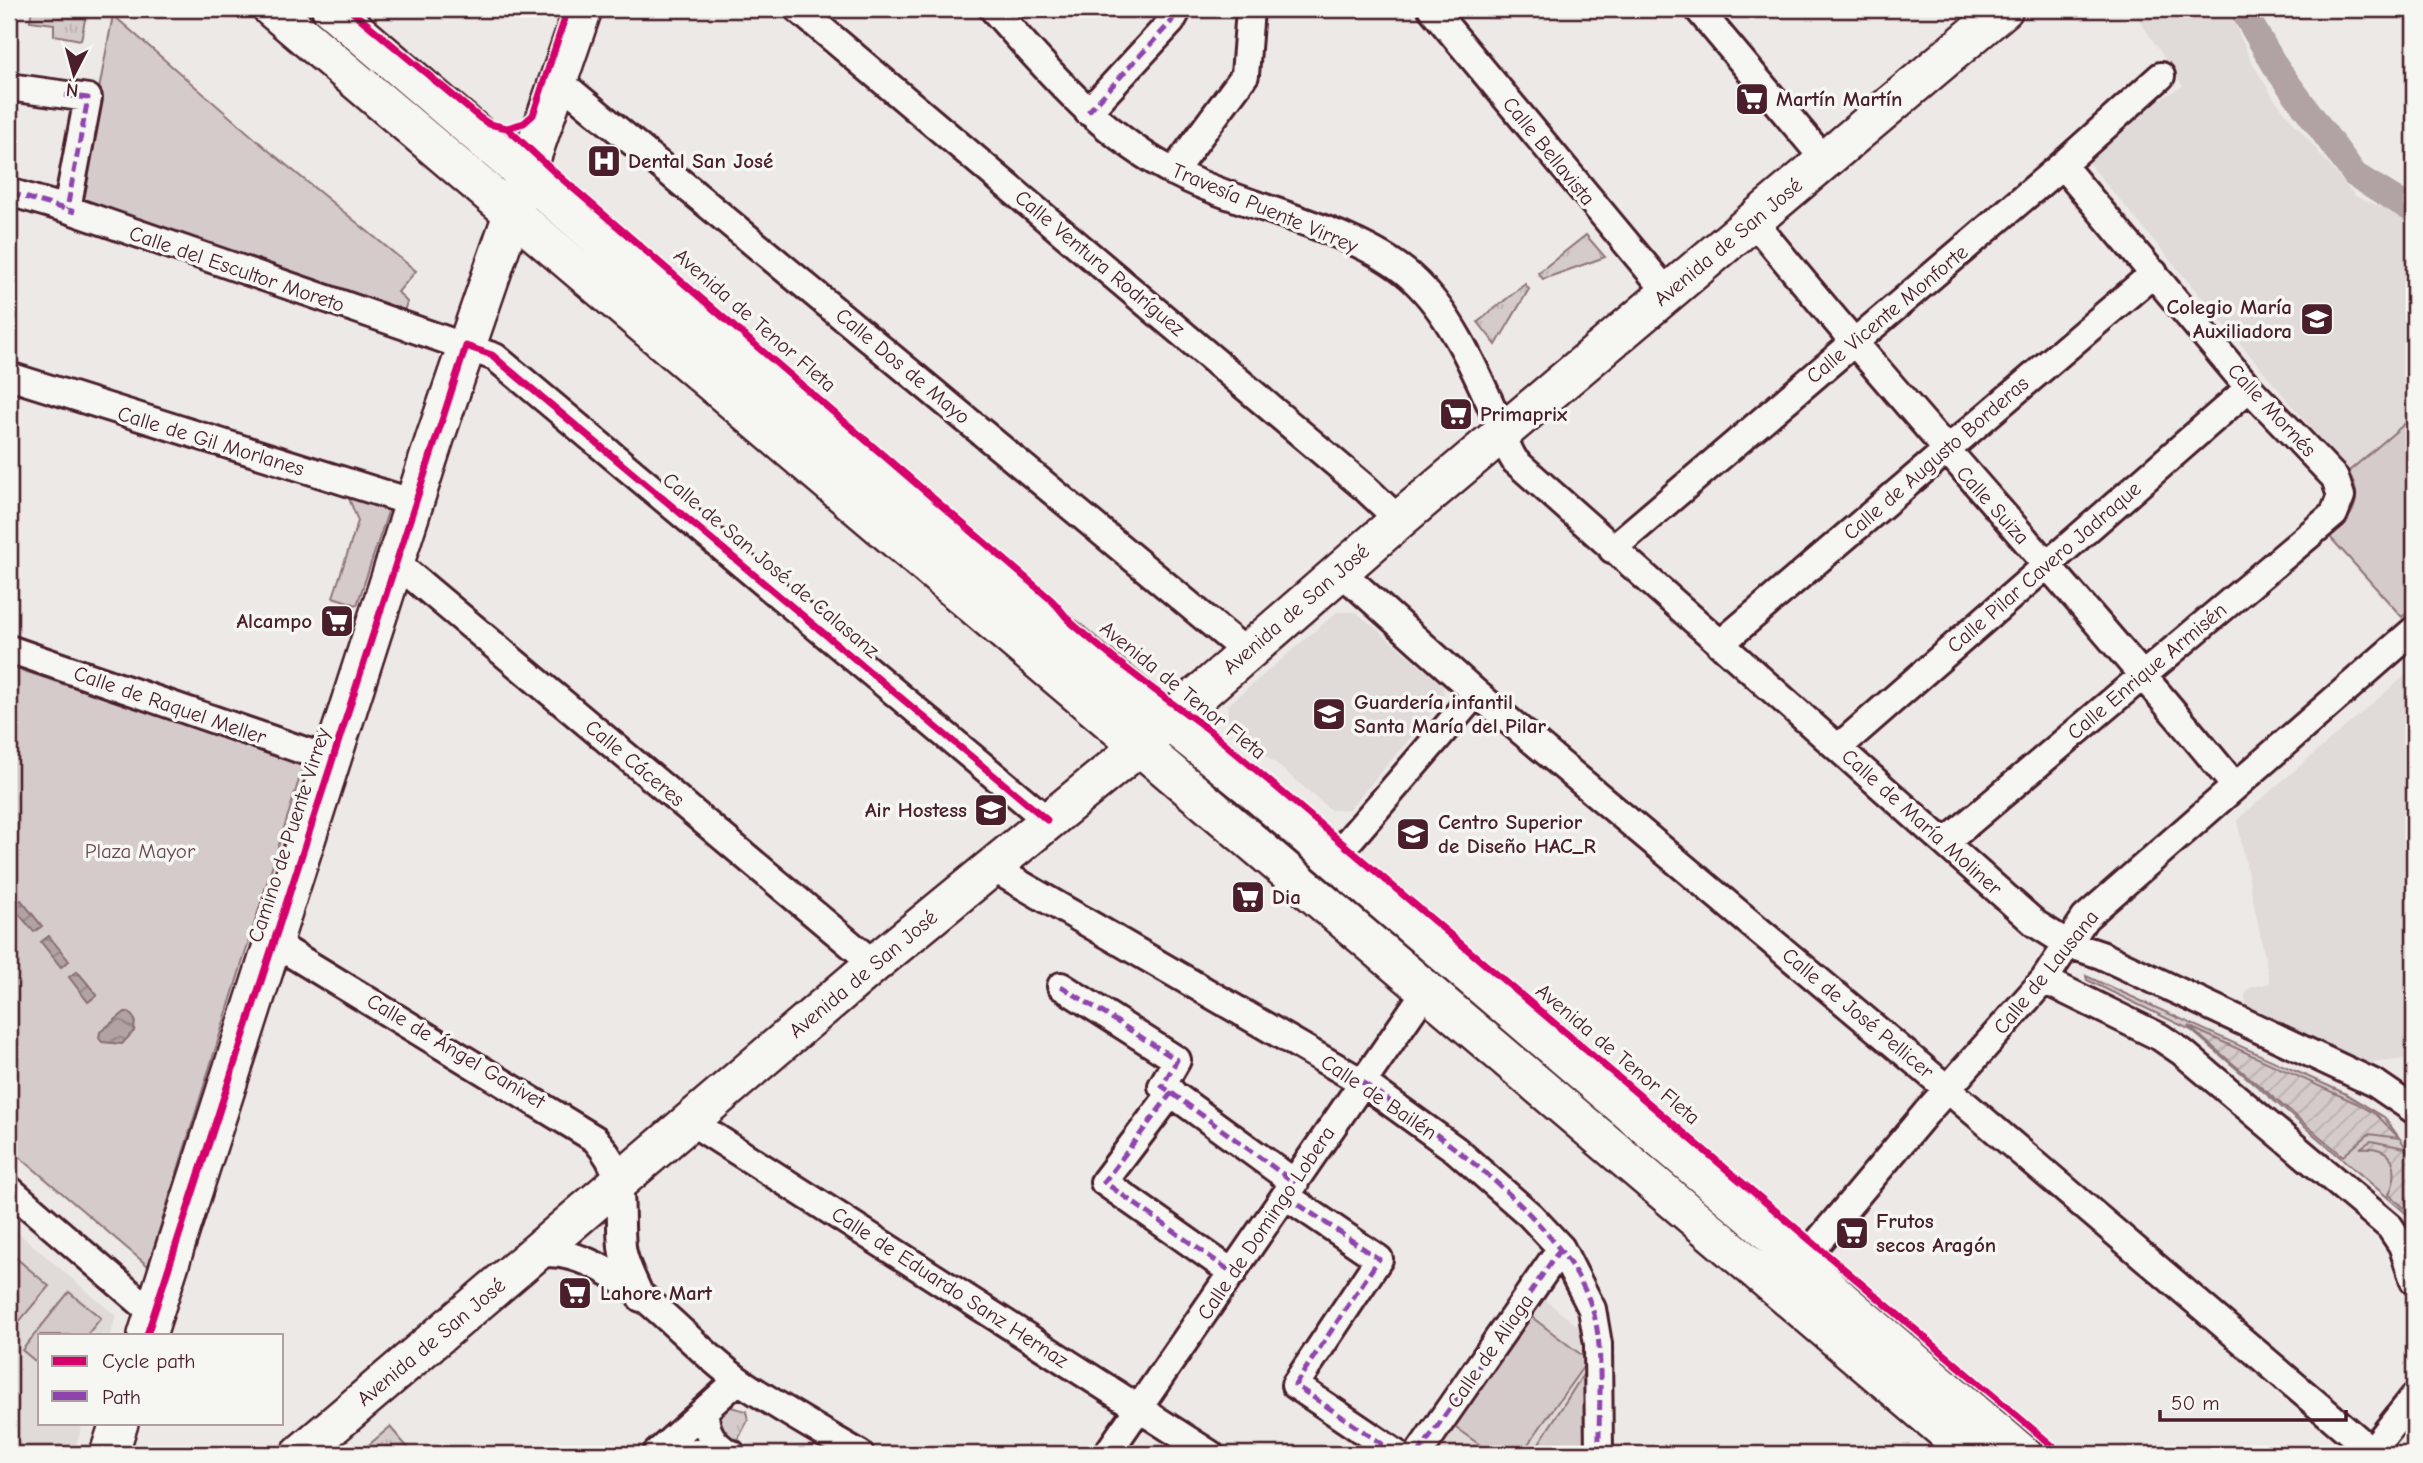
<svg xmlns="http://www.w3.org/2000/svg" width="2423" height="1463" font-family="'Comic Neue',sans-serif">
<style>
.built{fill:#e0dad8}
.grass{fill:url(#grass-tufts);stroke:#8f757a;stroke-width:2}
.park{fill:#d4cbca;stroke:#8f757a;stroke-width:2}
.garden{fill:url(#garden-furrows);stroke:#8f757a;stroke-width:2}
.water{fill:url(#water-waves);stroke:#886e73;stroke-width:2}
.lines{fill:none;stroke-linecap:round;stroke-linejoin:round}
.canal{stroke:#b1a2a3;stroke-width:26}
.street-casing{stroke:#4a1f2b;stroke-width:32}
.secondary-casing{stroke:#4a1f2b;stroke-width:42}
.street{stroke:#f6f6f2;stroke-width:26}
.secondary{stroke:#f6f6f2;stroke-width:37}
.quiet{stroke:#8e44ad;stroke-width:5;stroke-dasharray:10 5;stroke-linecap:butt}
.cycleway-casing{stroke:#f6f6f2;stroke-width:11}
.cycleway{stroke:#d6006c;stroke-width:7}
.labels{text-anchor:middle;stroke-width:7;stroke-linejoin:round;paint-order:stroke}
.poi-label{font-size:21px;font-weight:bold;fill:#4a1f2b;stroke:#f6f6f2;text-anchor:start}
.street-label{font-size:21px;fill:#4a1f2b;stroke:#f6f6f2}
.park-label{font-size:21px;fill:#6c4a53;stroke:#f6f6f2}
</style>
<defs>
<pattern id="grass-tufts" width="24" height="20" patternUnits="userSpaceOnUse" patternTransform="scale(1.75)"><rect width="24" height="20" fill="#d4cbca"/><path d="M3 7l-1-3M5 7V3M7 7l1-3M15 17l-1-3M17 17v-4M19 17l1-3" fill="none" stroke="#b8aeae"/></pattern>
<pattern id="garden-furrows" width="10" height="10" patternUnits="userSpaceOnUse" patternTransform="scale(1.75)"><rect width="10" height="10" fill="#d4cbca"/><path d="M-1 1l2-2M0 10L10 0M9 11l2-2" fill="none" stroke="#b8aeae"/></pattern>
<pattern id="water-waves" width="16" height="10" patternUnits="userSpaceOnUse" patternTransform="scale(1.75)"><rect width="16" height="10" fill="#b1a2a3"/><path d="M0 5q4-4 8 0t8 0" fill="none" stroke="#928385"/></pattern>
</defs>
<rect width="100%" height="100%" fill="#ece9e6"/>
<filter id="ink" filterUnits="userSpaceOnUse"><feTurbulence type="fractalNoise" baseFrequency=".0143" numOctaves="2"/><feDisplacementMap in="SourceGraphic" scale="14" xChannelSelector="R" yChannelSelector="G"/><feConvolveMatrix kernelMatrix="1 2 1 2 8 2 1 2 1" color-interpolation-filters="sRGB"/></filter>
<g filter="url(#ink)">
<path class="built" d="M 2132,9 L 2228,9 L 2251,61 L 2275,100 L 2355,196 L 2414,221 L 2414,416 L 2348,472 L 2088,162 L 2133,124 L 2128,118 L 2183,86 Z
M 1337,612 L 1356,612 L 1443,685 L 1444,699 L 1349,809 L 1331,810 L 1228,723 L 1228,705 Z
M 2414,668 L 2414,1058 L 2362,1064 L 2247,1011 L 2245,996 L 2249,988 L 2270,983 L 2237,820 Z
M 9,1225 L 116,1316 L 110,1335 L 40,1335 L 40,1423 L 83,1423 L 73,1454 L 9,1454 Z
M 1539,1295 L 1590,1336 L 1590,1454 L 1429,1454 Z"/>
<path class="grass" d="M 32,9 L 87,9 L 81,40 L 54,35 L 54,24 L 30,21 Z
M 1586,235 L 1605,257 L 1543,279 L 1538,273 Z
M 1525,284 L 1529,289 L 1496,345 L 1478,322 Z
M 727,1406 L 746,1411 L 748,1420 L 735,1445 L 728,1443 L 718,1424 L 721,1414 Z
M 390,1427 L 409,1449 L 403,1454 L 358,1454 Z"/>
<path class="park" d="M 113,15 L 268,150 L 416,271 L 398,292 L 407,302 L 403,314 L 77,206 Z
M 2414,416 L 2414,607 L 2402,617 L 2330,537 C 2352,519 2366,498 2348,472 Z
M 348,496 L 389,509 L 357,605 L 333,597 L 358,521 Z
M 9,666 L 304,764 L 148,1266 L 9,1148 Z
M 2086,976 L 2344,1093 L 2384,1117 L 2414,1158 L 2414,1220 L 2191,1030 L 2087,980 Z
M 9,1252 L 49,1286 L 13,1329 L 9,1326 Z
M 69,1292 L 101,1318 L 87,1335 L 40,1335 L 40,1365 L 22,1350 Z
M 1529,1315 L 1588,1360 L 1521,1454 L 1493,1454 L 1453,1426 Z
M 1586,1370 L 1586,1454 L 1532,1454 Z"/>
<path class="garden" d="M 2188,1026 L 2356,1103 L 2377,1115 L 2399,1138 L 2369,1134 L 2343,1156 Z
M 2371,1141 L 2404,1148 L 2414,1162 L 2414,1216 L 2389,1195 C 2401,1167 2394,1145 2360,1148 Z"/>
<path class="water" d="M 21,900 L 42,926 L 34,932 L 12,906 Z
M 49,936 L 69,961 L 61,967 L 41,942 Z
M 77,971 L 97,995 L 88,1002 L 69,977 Z
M 125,1012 L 129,1012 L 135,1020 L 134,1031 L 122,1044 L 102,1042 L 99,1038 L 100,1032 Z"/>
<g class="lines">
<path class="canal" d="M 2242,9 L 2277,69 L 2355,175 L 2414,211"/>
<g class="street-casing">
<path id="street" d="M 798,9 L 1364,487 L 1399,520
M 993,9 C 1049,71 1101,136 1178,174 C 1245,208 1357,228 1411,277 C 1449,311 1474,367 1494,412 C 1501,428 1505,446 1515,461 L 2036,924 L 2068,944 L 2101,955 L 2376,1084 L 2414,1110
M 1432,9 L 1668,293
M 1698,9 L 1824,159
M 559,81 L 1246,652
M 9,87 L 88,98 L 67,209
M 1088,112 L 1171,22 L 1178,9
M 1173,172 L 1245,75 L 1250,9
M 9,192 L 67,209 L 495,357 L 1047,820
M 1754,222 C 1910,414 2079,595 2235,786
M 9,376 L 414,503
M 1612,549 L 2062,165 L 2161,76
M 395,562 L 874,964
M 1341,572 L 1476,693 L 1918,1064 L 2375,1454
M 1720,644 L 2154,273
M 9,649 L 331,760
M 1839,747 L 2249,388
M 1946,842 L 2334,514 L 2341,496 L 2335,478 L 2249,388 L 2062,165
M 1333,859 L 1476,693
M 991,867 L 1362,1082 L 1456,1150 L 1530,1215 L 1561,1248 L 1592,1309 L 1598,1344 L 1599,1454
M 272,942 L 595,1139 C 629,1177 618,1202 622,1247 C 624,1265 634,1281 641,1298
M 2044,980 L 2160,1037 L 2182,1052 L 2390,1227 L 2402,1245 L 2414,1281
M 1061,986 L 1177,1060 L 1162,1086 L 1295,1183
M 1172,1092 L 1104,1182 L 1233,1273
M 690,1121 L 1210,1454
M 9,1189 L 154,1314
M 1286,1196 L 1379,1259 L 1295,1385 L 1397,1454
M 534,1254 C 611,1242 679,1338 737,1379 C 777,1407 819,1430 860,1454
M 1790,1275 L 1926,1113 L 2044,980 L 2085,918 L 2414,630
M 705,1411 C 705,1431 712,1443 730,1454
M 656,1454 L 738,1380
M 680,1454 L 705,1451 L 732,1454
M 1107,1454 L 1425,992
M 1418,1454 L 1561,1248
M 2369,1454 L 2414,1397"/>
</g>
<g class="secondary-casing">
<path id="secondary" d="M 272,9 L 1972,1454
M 331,9 L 1087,656 L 1246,784 L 1760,1224 L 1842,1300 L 2023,1454
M 147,1335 L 435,438 L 583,9
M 109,1454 L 119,1423
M 300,1454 L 874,964 L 1140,746 L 1399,520 L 2004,9"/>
</g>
<use href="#street" class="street"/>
<use href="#secondary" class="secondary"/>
<path class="quiet" d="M 65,95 L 88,98 L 67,209
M 1088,112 L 1171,22 L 1178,9
M 11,193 L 75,212
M 1061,986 L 1177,1060 L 1162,1086 L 1295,1183
M 1362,1082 C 1438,1134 1565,1220 1593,1311 C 1605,1352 1598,1411 1599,1454
M 1172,1092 L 1104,1182 L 1233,1273
M 1286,1196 L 1379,1259 L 1295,1385 L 1397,1454
M 1418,1454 L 1561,1248"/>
<g class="cycleway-casing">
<path id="cycleway" d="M 349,9 L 480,118 L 489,124 L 507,128 L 552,170 L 1049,598 C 1059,606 1065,618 1075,626 C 1118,664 1163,697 1209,730 L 2062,1454
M 507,128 L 524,123 L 533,115 L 568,9
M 147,1335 L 466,346 L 492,355 L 507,368 L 1047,820"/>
</g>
<use href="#cycleway" class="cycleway"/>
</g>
</g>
<defs>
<g id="supermarket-square" transform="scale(1.75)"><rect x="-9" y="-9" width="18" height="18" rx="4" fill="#4a1f2b" stroke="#f6f6f2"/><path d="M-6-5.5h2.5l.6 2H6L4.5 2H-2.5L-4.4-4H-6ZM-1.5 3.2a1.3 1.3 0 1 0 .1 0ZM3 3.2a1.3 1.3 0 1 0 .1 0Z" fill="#fff"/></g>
<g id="hospital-square" transform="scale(1.75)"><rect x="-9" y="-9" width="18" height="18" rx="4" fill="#4a1f2b" stroke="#f6f6f2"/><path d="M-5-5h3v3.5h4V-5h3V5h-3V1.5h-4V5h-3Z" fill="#fff"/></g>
<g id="school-square" transform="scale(1.75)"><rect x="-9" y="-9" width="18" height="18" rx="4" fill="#4a1f2b" stroke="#f6f6f2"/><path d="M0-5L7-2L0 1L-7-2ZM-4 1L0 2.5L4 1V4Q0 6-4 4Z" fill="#fff"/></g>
<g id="university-square" transform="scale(1.75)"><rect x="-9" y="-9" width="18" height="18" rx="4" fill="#4a1f2b" stroke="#f6f6f2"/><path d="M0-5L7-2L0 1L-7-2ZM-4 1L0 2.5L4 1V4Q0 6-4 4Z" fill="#fff"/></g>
</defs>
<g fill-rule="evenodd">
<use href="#supermarket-square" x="1752" y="99"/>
<use href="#hospital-square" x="604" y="161"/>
<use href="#school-square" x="2317" y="319"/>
<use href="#supermarket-square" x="1456" y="414"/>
<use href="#supermarket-square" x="337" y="621"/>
<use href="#school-square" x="1329" y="714"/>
<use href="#school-square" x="991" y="810"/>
<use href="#university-square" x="1413" y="834"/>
<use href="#supermarket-square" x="1248" y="897"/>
<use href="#supermarket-square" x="1852" y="1233"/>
<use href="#supermarket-square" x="575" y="1293"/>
</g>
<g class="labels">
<g class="poi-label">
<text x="1776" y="106">Martín Martín</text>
<text x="628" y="168">Dental San José</text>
<text x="2292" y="314" text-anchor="end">Colegio María<tspan x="2292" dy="24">Auxiliadora</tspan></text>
<text x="1480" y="421">Primaprix</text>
<text x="312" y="628" text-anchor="end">Alcampo</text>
<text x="1354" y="709">Guardería infantil<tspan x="1354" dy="24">Santa María del Pilar</tspan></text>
<text x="967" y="817" text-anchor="end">Air Hostess</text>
<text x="1438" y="829">Centro Superior<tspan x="1438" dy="24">de Diseño HAC_R</tspan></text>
<text x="1272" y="904">Dia</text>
<text x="1876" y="1228">Frutos<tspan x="1876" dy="24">secos Aragón</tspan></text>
<text x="600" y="1300">Lahore Mart</text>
</g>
<g class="street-label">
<text transform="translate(1549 151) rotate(51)" y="7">Calle Bellavista</text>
<text transform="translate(1265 208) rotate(23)" y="7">Travesía Puente Virrey</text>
<text transform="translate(1728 242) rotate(-40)" y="7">Avenida de San José</text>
<text transform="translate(1100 263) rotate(40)" y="7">Calle Ventura Rodríguez</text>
<text transform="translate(237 269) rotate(19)" y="7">Calle del Escultor Moreto</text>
<text transform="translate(1887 314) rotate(-40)" y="7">Calle Vicente Monforte</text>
<text transform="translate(755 320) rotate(41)" y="7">Avenida de Tenor Fleta</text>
<text transform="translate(903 366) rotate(40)" y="7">Calle Dos de Mayo</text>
<text transform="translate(2272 410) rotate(47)" y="7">Calle Mornés</text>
<text transform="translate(211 441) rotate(17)" y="7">Calle de Gil Morlanes</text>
<text transform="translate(1936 458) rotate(-41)" y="7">Calle de Augusto Borderas</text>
<text transform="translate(1993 505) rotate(48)" y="7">Calle Suiza</text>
<text transform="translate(771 565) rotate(40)" y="7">Calle de San José de Calasanz</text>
<text transform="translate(2044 567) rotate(-41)" y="7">Calle Pilar Cavero Jadraque</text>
<text transform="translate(1296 609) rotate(-41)" y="7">Avenida de San José</text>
<text transform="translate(2147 671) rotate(-40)" y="7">Calle Enrique Armisén</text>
<text transform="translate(1183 690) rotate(39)" y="7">Avenida de Tenor Fleta</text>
<text transform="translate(170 705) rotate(19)" y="7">Calle de Raquel Meller</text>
<text transform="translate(635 763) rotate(40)" y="7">Calle Cáceres</text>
<text transform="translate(1922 822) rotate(42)" y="7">Calle de María Moliner</text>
<text transform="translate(289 835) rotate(-72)" y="7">Camino de Puente Virrey</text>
<text transform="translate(2046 972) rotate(-51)" y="7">Calle de Lausana</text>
<text transform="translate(863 974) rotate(-40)" y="7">Avenida de San José</text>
<text transform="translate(1858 1013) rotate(40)" y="7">Calle de José Pellicer</text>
<text transform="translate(456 1051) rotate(31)" y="7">Calle de Ángel Ganivet</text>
<text transform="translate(1618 1054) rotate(40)" y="7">Avenida de Tenor Fleta</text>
<text transform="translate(1379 1097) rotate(34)" y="7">Calle de Bailén</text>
<text transform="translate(1266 1223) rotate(-56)" y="7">Calle de Domingo Lobera</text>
<text transform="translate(950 1287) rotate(33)" y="7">Calle de Eduardo Sanz Hernaz</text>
<text transform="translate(431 1342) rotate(-40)" y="7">Avenida de San José</text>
<text transform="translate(1490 1351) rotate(-55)" y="7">Calle de Aliaga</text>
</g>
<g class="park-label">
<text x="140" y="858">Plaza Mayor</text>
</g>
</g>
<rect width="2423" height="1463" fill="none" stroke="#f6f6f2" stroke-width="35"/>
<rect x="18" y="18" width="2388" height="1428" fill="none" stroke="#4a1f2b" stroke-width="2.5" filter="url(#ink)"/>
<rect x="38" y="1334" width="245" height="91" fill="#f6f6f2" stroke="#b1a0a2" stroke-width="2"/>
<rect x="52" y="1356" width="35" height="10" fill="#d6006c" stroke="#b1a0a2" stroke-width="2"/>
<text x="102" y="1368" font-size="21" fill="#4a1f2b">Cycle path</text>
<rect x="52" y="1391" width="35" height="10" fill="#8e44ad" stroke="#b1a0a2" stroke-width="2"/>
<text x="102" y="1404" font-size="21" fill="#4a1f2b">Path</text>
<g transform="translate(74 74) rotate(186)" stroke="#f6f6f2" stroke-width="5" paint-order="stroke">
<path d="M0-5L12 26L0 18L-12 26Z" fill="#4a1f2b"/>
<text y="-10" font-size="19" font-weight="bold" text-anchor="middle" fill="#4a1f2b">N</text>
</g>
<path d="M2160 1410v10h186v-10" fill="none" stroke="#4a1f2b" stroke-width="3.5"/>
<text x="2171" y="1410" font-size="21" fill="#4a1f2b" stroke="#f6f6f2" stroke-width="5" paint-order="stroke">50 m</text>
</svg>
